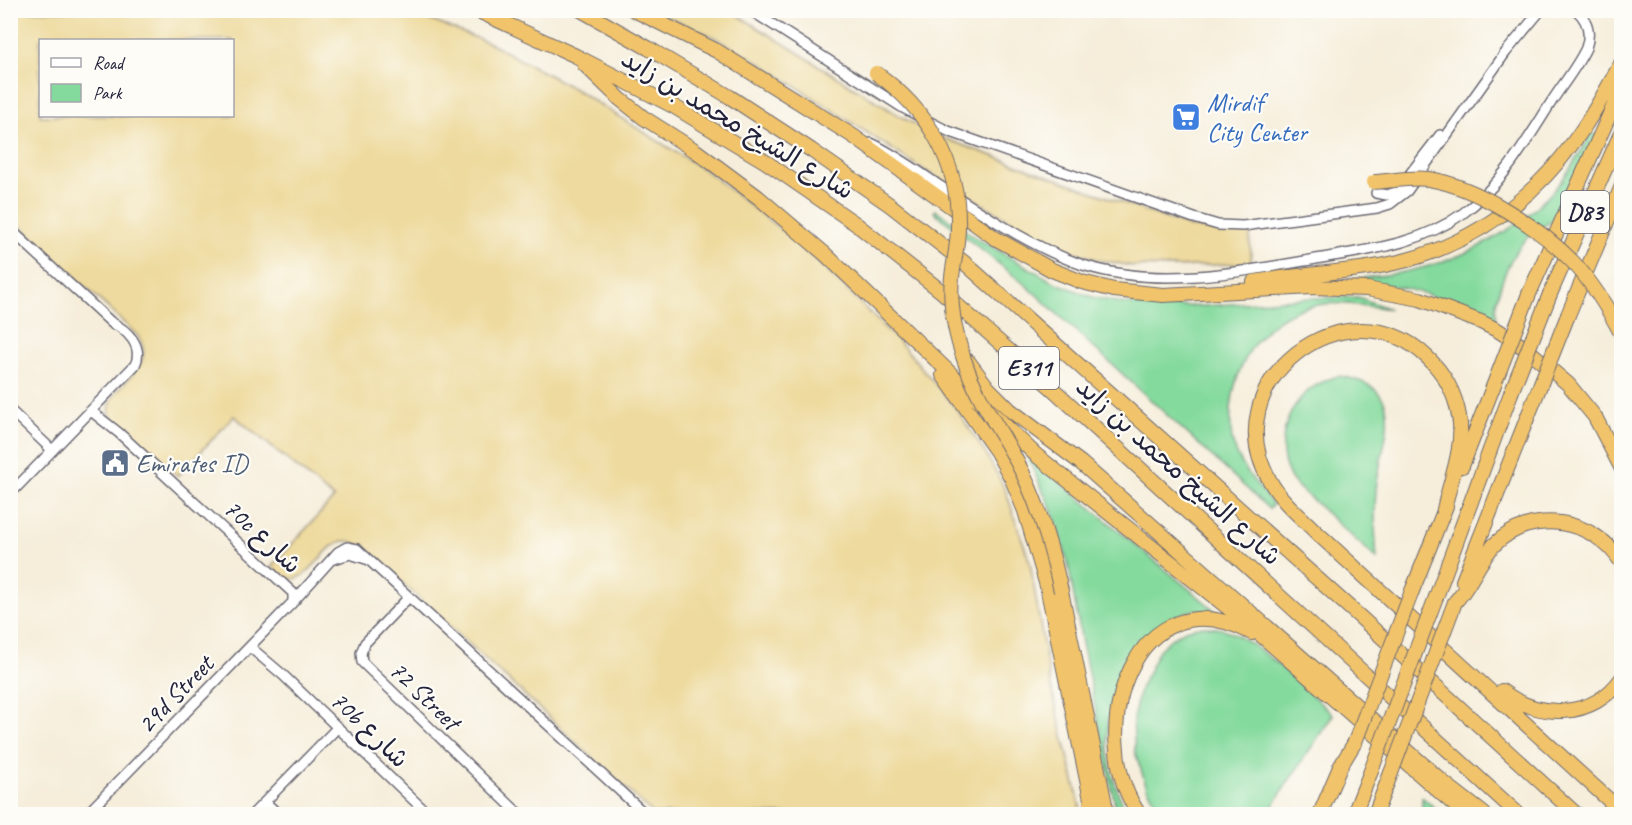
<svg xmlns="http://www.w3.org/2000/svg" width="1632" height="825" font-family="Caveat,'Playpen Sans Arabic',sans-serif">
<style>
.green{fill:#84da9d;stroke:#537e6c;stroke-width:1.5}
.sand{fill:#eeda9e;stroke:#887e6c;stroke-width:1.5;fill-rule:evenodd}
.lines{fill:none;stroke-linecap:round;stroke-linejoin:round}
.minor-casing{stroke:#6c6973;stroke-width:12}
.highway-casing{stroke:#6c6973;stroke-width:16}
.minor{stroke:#fff;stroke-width:9}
.highway{stroke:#f1c36a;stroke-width:14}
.highway-bridge-casing{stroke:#6c6973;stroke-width:16;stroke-linecap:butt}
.highway-bridge{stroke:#f1c36a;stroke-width:14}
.labels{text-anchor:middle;stroke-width:4.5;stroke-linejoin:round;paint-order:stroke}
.shield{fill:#fdfcf7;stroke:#646373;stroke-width:1.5}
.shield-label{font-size:24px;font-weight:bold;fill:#22223b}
.shop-label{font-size:26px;fill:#366cbe;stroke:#fdfcf7;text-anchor:start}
.street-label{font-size:26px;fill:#22223b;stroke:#fdfcf7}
.service-label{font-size:26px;fill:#4e5e75;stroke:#fdfcf7;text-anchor:start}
</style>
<rect width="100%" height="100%" fill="#fdfcf7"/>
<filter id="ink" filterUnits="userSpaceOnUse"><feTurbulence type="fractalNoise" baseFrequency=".0167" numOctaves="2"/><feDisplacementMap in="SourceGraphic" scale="12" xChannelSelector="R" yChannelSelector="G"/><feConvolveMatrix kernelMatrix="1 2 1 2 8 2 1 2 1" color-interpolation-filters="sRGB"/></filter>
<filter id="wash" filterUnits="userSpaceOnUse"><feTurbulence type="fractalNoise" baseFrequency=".008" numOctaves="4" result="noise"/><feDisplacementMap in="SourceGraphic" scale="24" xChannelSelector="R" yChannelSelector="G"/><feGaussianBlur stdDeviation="1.35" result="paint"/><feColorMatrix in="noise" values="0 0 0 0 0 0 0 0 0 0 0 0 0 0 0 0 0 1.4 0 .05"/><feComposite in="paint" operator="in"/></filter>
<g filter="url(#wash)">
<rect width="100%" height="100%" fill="#f6eedb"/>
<path class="green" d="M 1592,133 L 1597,134 L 1551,222 C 1522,235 1509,258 1500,288 C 1495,303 1493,314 1500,329 C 1450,297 1404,284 1345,280 C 1366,277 1388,276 1408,271 C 1465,260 1523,228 1560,183 C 1572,167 1582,149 1592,133 Z
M 936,210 L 981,241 L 1054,282 L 1092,297 L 1126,304 L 1163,306 L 1205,306 L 1310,298 L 1358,297 L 1390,309 C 1367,306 1340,301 1317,305 C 1255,314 1223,382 1232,439 C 1237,464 1258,485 1273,505 L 1269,509 L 1028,287 L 934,212 Z
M 1338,376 C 1414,386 1381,439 1376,489 C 1374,513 1375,535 1377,559 C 1357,541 1338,524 1319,506 C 1309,496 1293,486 1288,472 C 1280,456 1282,435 1288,419 C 1297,396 1314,383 1338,376 Z
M 1027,455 L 1218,613 C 1211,612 1202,609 1195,610 C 1145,618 1113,675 1108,721 C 1105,752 1113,788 1128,814 L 1117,814 L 1082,643 L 1068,563 L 1055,518 Z
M 1203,626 C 1210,627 1219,628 1226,630 C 1262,645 1304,688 1333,715 L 1286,785 L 1268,814 L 1164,814 L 1147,788 L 1135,752 L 1133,719 L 1140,689 L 1159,650 L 1172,638 L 1185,630 Z
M 1422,797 L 1442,814 L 1422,814 Z"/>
<path class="sand" d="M 10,11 L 406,11 L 487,42 L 573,88 L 703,169 L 789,236 L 842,285 L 904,347 L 957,410 L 986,454 L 1005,489 L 1030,563 L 1049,678 L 1082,814 L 654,814 L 368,551 C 362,547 355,541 347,541 C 324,538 307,593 282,576 C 278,573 275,569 272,566 L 334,498 L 234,416 L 178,476 L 111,417 C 98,387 164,371 137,335 L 11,217 ZM 40,40 L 232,40 L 232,116 L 40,116 Z
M 655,11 L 731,11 L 898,115 L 932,134 L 1190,227 L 1222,232 L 1250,232 L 1251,263 L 1175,267 L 1133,266 L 1099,260 L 1072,251 L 1039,237 L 921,168 L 759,62 L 712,36 Z"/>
</g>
<g filter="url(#ink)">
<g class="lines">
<g class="minor-casing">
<path id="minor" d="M 750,10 L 903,108 L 948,131 L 1194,218 L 1218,225 L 1243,226 L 1377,208 L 1390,204 L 1407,191 L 1506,52 L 1541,10
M 871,143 C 896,155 918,171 940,186 C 985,215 1033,248 1083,265 C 1158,289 1241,272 1316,259 C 1367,250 1419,245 1462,214 C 1502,185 1526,142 1552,101 C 1563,84 1577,67 1586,48 C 1591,33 1588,20 1576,10
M 1376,193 L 1387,195 L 1396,192 L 1440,135
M 10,229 L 114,325
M 10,410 L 52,450
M 10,494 L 135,365 C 144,346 127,330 111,322
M 334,559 L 350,554 L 366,559
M 409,597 L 365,643 L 361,653 L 362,662 L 519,814
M 293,602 L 338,552 L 347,547 L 357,549 L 645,814
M 250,647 L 283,675 L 428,814
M 265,802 L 278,814
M 87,814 L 293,602 L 293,593 L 119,433 L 91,411
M 253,814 L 338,727"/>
</g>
<g class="highway-casing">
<path id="highway" d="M 476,10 L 576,56 L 673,106 L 766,162 L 856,224 L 941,291 L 1054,390 L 1518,814
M 581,10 L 648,48 L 730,97 L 811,150 L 890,205 L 966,264 L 1360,617 L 1576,814
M 634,10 L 717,51 L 853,136 L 995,238 L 1052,270 L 1082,282 L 1114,290 L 1163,295 L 1312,287 L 1367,289 L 1420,299 L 1481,322 L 1499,331 L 1529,351 L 1568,384 L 1595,417 L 1622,469
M 584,64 L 620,99 L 644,118 L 696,151 L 758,197 L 825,254 L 1036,455 L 1246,622 L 1465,814
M 1254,282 C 1304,273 1358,273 1407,260 C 1476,241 1534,198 1575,140 C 1593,116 1607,88 1622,62
M 1529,294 L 1622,87
M 1550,294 L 1622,131
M 1568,315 L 1622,186
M 968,361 L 988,388 L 1010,410 L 1081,463 L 1132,508 L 1444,783 L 1484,814
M 943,375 L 997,452 L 1012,479 L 1025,511 L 1047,586 L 1094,814
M 1462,466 L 1493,387
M 1443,514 C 1449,482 1465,449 1459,416 C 1455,393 1444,373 1427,357 C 1346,280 1212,383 1270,481 C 1281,501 1300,516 1316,532 L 1622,812
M 1463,581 L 1526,421
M 1061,591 L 1107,814
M 1412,591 L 1446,506
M 1436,597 L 1511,393
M 1455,602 C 1471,585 1478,562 1494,545 C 1532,507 1595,519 1622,563
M 1502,691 C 1540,720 1593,719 1622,678
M 1139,814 C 1082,732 1136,570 1252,633
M 1320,814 L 1340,767 L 1355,742
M 1354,814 L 1371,771
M 1375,814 L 1391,773"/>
</g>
<use href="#minor" class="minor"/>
<use href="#highway" class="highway"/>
<g class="highway-bridge-casing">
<path id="highway-bridge" d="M 876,73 C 927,109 960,163 958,227 C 958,244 954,260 952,277 C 949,306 955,334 965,362 C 976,397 998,426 1015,458 C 1038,500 1051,545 1061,591
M 1374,182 C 1392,181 1411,177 1429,179 C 1478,187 1540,228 1574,263 C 1593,284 1609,310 1622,335
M 1493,387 L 1529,294
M 1511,393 L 1550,294
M 1526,421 L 1568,315
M 1355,742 L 1412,591
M 1371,771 L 1436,597
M 1391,773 L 1455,602"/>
</g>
<use href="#highway-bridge" class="highway-bridge"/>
</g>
</g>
<defs>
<g id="supermarket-square" transform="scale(1.5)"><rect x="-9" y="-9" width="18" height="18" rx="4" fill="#3f7fe0" stroke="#fdfcf7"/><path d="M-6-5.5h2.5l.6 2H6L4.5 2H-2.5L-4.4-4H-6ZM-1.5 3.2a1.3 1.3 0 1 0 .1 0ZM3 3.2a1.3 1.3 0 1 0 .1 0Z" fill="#fff"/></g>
<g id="civic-square" transform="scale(1.5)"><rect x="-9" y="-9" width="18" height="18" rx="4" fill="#5c6f8a" stroke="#fdfcf7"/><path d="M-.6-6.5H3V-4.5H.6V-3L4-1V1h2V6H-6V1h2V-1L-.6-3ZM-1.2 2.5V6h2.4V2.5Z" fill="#fff"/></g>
</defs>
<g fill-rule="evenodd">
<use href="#supermarket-square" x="1186" y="117"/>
<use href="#civic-square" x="115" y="463"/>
</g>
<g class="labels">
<g class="shield">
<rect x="1561" y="191" width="48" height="42" rx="4.5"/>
<rect x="999" y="347" width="60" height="42" rx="4.5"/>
</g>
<g class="shield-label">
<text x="1585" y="220">D83</text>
<text x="1029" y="376">E311</text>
</g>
<g class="shop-label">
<text x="1207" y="111">Mirdif<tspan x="1207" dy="30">City Center</tspan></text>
</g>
<g class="street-label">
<text transform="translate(738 124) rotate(31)" y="9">شارع الشيخ محمد بن زايد</text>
<text transform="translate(1179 471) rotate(42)" y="9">شارع الشيخ محمد بن زايد</text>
<text transform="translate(263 536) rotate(43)" y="9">70c شارع</text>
<text transform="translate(175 694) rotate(-46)" y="9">29d Street</text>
<text transform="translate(425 695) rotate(44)" y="9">72 Street</text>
<text transform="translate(370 729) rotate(44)" y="9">70b شارع</text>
</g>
<g class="service-label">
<text x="136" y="472">Emirates ID</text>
</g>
</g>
<rect width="1632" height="825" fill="none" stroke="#fdfcf7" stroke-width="36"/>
<rect x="39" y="39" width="195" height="78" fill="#fdfcf7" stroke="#a5a5ac" stroke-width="1.5"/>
<rect x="51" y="58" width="30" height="9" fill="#ffffff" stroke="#a5a5ac" stroke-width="1.5"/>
<text x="93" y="69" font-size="18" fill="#22223b">Road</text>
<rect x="51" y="84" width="30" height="18" fill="#84da9d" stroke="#a5a5ac" stroke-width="1.5"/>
<text x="93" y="99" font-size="18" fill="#22223b">Park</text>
</svg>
